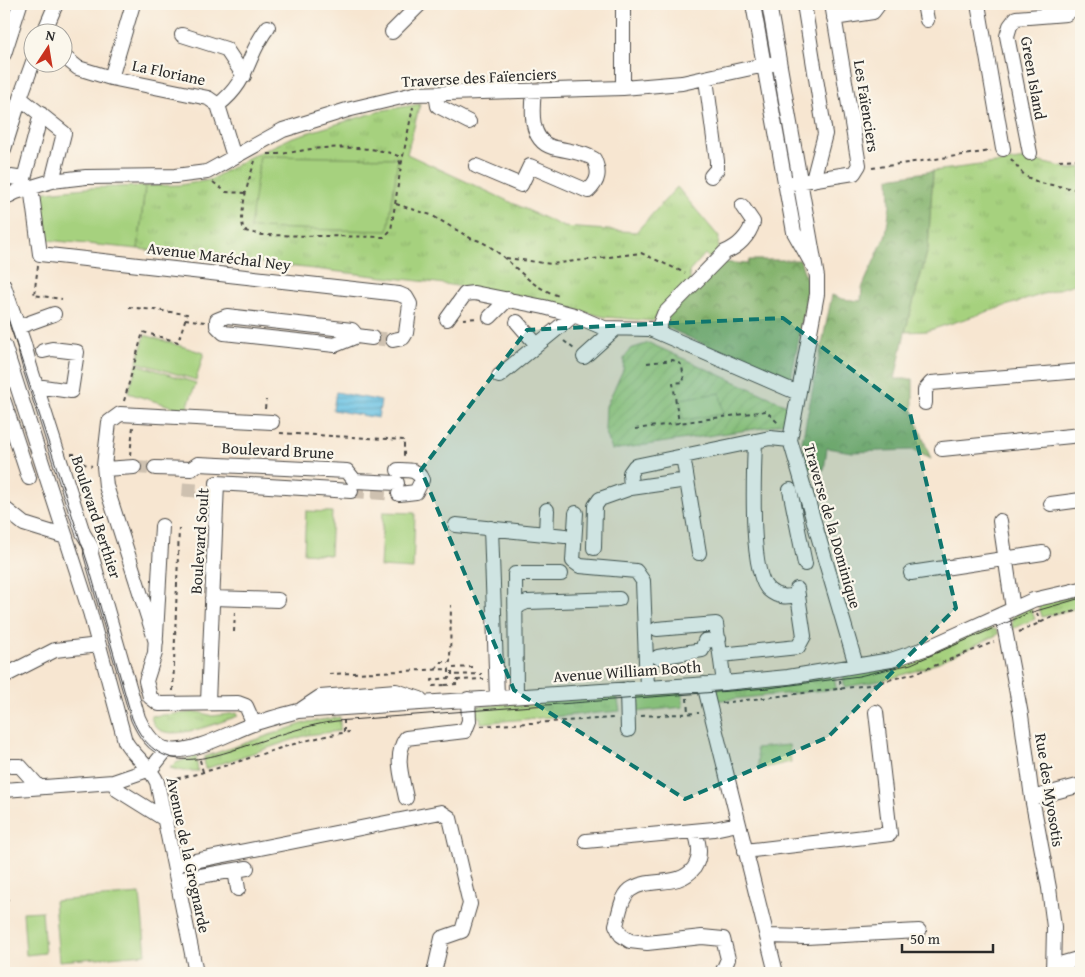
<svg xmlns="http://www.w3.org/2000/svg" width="1085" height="977" font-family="'Gentium Book Plus',serif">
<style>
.grass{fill:url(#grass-tufts);stroke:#687e54}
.forest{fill:url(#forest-crowns);stroke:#586f4c}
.garden{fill:url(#garden-furrows);stroke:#687e54}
.pitch{fill:#a6d17e;stroke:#687e54}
.water{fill:url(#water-rules);stroke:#487687}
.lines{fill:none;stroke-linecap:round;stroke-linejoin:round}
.minor-tunnel{stroke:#cec1b0;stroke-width:14;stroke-dasharray:14 7;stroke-linecap:butt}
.minor-casing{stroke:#4a4744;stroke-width:16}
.path{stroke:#4a4744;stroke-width:2;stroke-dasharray:4 4;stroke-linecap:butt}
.minor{stroke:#fff;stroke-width:14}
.tram{stroke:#2b2b2b;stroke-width:1}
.marked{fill:#0f766e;fill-opacity:0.2;stroke:#0f766e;stroke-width:4;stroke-dasharray:10 6;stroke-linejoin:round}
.labels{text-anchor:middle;stroke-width:4.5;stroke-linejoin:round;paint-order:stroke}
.street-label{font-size:16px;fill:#2b2b2b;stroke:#fbf7ec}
</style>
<defs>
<pattern id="grass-tufts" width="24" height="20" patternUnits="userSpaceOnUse" patternTransform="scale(1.25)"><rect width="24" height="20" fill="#a6d17e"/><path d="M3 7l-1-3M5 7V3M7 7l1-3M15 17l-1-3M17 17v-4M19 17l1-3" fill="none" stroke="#8fb46d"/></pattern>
<pattern id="forest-crowns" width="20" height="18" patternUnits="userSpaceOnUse" patternTransform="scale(1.25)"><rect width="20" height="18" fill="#84b36d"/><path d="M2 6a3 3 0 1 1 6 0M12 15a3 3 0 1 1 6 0" fill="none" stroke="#6c925a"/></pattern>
<pattern id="garden-furrows" width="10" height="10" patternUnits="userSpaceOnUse" patternTransform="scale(1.25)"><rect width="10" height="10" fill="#a6d17e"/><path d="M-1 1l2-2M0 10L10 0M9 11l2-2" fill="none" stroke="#8fb46d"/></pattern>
<pattern id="water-rules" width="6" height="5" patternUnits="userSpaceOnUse" patternTransform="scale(1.25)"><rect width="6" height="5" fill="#65c0e3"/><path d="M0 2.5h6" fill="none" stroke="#539cb8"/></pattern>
</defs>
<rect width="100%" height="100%" fill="#fbf7ec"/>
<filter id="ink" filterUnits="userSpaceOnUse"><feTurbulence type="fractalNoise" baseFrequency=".02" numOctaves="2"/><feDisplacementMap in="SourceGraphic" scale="10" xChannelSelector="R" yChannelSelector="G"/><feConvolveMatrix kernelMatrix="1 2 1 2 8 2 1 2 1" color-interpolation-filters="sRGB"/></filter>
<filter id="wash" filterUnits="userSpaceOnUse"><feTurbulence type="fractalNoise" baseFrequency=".0096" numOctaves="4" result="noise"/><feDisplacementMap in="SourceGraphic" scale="20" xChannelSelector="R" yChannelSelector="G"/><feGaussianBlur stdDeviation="1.12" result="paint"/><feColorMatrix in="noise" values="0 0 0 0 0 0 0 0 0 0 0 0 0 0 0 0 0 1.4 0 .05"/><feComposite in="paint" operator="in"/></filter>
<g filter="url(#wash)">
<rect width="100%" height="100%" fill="#f7e6d1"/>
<path class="grass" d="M 420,104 L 407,154 L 564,227 L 636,232 L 677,187 L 719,237 L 717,255 L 712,261 L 705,254 L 689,272 L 691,283 L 653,321 L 605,317 L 511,294 L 437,283 L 138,249 L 145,186 L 180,185 L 210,180 L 250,157 L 293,137 L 384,110 Z
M 1027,159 L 1071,169 L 1081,167 L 1081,282 L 927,331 L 905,332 L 928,249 L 933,171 Z
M 1081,594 L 1081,607 L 1042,617 L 1038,603 Z
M 1030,607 L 1035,619 L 1012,629 L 1012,617 Z
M 988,627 L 997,630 L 999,634 L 928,667 L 886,680 L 844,687 L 843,673 Z
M 834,674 L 836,689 L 711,701 L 713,689 Z
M 682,689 L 683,707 L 634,712 L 636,696 Z
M 617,696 L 620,711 L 481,723 L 480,717 L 475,717 L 478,706 Z
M 199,712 L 212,716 L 237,713 L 238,716 C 220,722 170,743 156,727 C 153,725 152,720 151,716 Z
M 340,717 L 340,731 L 307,735 L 205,769 L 204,757 L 308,722 Z
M 789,745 L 791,762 L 759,769 L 756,748 Z
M 196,756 L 198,771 L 183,771 L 170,768 L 175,763 Z"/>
<path class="forest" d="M 933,171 L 928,249 L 905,332 L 895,379 L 913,379 L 913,412 L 931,459 L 913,450 L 852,452 L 827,448 L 824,470 L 808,468 L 802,441 L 832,295 L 842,299 L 861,301 L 862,288 L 886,234 L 890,205 L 889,178 Z
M 749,260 L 800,260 L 807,281 L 807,296 L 791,380 L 783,381 L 664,326 L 667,316 L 720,262 L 748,264 Z"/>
<path class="garden" d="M 649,343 L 789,406 L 784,422 L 768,427 L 612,450 L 605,430 L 606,406 L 623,370 L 624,359 L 630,349 Z"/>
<path class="pitch" d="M 260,156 L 398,158 L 388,231 L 250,228 Z
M 145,186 L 138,249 L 47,240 L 41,231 L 41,199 L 46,192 L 85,188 Z
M 145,335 L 204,353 L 196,380 L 137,362 Z
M 137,364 L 196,383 L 186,411 L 128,393 Z
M 720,393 L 723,414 L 683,420 L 680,399 Z
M 306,511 L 332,512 L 330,555 L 304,553 Z
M 383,512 L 415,513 L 413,569 L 380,567 Z
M 140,894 L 146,954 L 59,961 L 54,901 Z
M 42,911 L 45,953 L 26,955 L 23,912 Z"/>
<path class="water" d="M 336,392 L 381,401 L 378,418 L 333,410 Z"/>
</g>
<g filter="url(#ink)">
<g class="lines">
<path class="minor-tunnel" d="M 372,338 L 393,340
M 134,467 L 155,468
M 351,491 L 399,494
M 189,497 L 191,469"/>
<g class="minor-casing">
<path id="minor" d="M 623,4 L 623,88
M 753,4 L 794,232 L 812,264
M 769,4 L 817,277 L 817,294 L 790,440 L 856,665
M 804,4 L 825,134 L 813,180
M 924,4 L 927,20
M 978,4 L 1003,149
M 834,18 L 873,12 L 879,4
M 44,32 L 56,4
M 392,32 L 420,4
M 182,35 L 226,49 L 244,76
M 4,54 L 20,4
M 62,55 L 78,68 L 111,78 L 208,98 L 218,105 L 234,157
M 33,62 L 20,98 L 64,133 L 52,181
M 111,78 L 133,4
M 706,79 L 717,161 L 717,169 L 711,176
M 436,94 L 438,106 L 469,122
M 218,105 C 250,81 246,55 268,27
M 4,149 L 20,98
M 1030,153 L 1007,36 L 1010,26 L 1016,18 L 1066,14 L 1080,4
M 476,166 L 521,185 L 530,166 L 588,191 C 599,181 600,172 594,159 C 581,151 566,151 552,147 C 529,140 532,109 534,91
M 4,176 L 24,179
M 791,183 L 854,173 L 859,165 L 832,4
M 31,187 L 40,254 L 399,294 L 406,297 L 410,304 L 406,333 L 403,338 L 393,340
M 21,190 L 41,114
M 4,198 L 16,192 L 52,181 L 86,177 L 175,176 L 207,172 L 283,130 L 347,110 L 414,94 L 623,88 L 682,83 L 778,62
M 4,286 L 24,344 L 30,367 L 83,533 L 92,548 L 91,554 L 138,718 C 144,731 153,747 169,750 C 192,754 231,732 253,724 C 268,719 283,715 298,711 L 724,683 L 788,677 L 891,660 L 927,648 L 1033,600 L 1081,589
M 490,317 L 508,299
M 447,319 L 465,294 L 474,293 L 544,307 L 574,315 L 604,328 L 650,329 L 798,393
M 517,322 L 537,345
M 18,327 L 54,314
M 657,332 L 664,314 L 725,252 C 738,247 749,236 753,222 L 742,206
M 357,336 L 352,330 L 227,316 L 217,320 L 217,326 L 224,333 L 335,345 L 357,336 L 372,338
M 4,345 L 90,612 L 125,741 C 134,757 149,765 157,782 L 196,973
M 584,357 L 614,330
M 499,376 L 574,315
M 36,386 L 71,391 L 77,352 L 52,349 L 43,351
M 4,402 L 29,478
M 925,403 L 925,390 L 931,383 L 1081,371
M 755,441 C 754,468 749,574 769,590 C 778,598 787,597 798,595
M 942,449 L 1081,435
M 683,456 L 699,553
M 155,468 L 191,469 L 198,464 L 347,471 L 355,481 L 397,483
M 105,469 L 134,467
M 398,470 C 408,470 418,469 422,480 L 416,492 L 399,494
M 631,488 L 687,480
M 790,490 L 805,564
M 1051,504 L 1081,500
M 4,508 L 24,524 L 66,537
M 576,513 L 573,561 L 580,566 L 636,571 L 643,581 L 647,688
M 1000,521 L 1013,609
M 456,525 L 565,536
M 162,526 L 155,653 L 146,681 L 150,697 L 159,704 L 238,703 L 246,706 L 254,724
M 491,528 L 497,697
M 546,534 L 547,510
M 594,548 L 595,506 L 600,499 L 631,488 L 630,473 L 635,466 L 770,438 L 790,440
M 911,573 L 1043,553
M 212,598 L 278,600
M 515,610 L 520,605 L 527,602 L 619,599
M 1002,614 L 1021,715 L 1032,798 L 1049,888 L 1054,927 L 1053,973
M 657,629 L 716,624 L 724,683
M 156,642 L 106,486 L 104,466 L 109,422 L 120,414 L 272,422
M 721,655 L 798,647 L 804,636 L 797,589
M 658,657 L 702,650 L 705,641 L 719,639
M 4,676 L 55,650 L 99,645
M 704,684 L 776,973
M 627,689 L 628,730
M 516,696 L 515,574 L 561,574
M 208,702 L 217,483 L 351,491
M 302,709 L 320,697 L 396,691 L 420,699
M 11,766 L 20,766 L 39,787
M 151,769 L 167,749
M 113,782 L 118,790 L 166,820
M 4,790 L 113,782 L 151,769
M 406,798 C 402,777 394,756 406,738 L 465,731 L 469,721 L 468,699
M 1032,798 L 1081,785
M 695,831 C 699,844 702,856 694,868 C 678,889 649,876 630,890 C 621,897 619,915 616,925 L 621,935 L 630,941 L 647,943 L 702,937 L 723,939 L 728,959 L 722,973
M 586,841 L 714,829 L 738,824
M 745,851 L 890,834 L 876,712
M 174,865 L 441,812 L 450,818 L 470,904 L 462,931 L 442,938 L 434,973
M 235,870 L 238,889
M 177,880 L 247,868
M 767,936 L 806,937 L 919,931
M 1053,966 L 1081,958"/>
</g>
<path class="path" d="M 268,154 C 287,155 303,149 322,148 C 344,147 378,147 398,156 L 401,166
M 1011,159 L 1025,176 L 1040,183 L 1081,190
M 1059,160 L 1081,159
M 255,161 C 250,175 236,220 245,231 L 262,235 L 384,237 L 391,230 L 401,166 L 413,107
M 872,168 L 991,151
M 213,182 L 226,192 L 246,193
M 396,204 L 431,215 L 472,239 C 491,241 517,271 533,283 C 541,289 551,293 561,297
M 506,258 L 552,264 L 641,253 L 685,273
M 38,266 L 34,295 L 62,299
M 185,319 L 205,322
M 463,319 L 478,318
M 564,341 L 574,349
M 647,363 L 673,360 L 682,365 L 684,382 L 673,383 L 679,423
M 124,401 L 143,332 L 178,342 L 187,314 L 129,307
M 265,409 L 266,400
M 635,429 L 766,411 L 779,424
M 280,433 L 404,440 L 404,458
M 71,454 L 75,454 L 84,464 L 92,466
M 130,455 L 133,427
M 1037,613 L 1040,623
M 234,632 L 235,611
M 1019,632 L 1055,616 L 1081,610
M 473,667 L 452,668 L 452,675 L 482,674
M 436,669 L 441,662 L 450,662 L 451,605
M 329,674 L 449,669 L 449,678 L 432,680 L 433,686 L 445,685 L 445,688
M 840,680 L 841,690
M 445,685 L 457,684 L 457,680 L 484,679
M 173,691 L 179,529
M 687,698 L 688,713
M 722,703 L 869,685 L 916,673 L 994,642
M 641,716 L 699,713
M 344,720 L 344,732
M 481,726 L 614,718
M 200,760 L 203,772
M 169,780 C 230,769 288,740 349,732
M 4,858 L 8,900"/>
<use href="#minor" class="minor"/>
<path class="tram" d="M 4,306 L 89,567 L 132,718 C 157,779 207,759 255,743 C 282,734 308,725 336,721 L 769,688 L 859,676 L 911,664 L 1029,613 L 1081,598"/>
</g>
</g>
<path class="marked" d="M 783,318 L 910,413 L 956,608 L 828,737 L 685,799 L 514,690 L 421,470 L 527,330 Z"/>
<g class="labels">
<g class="street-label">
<text transform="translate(169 72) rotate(12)" y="6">La Floriane</text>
<text transform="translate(479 77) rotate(-3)" y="6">Traverse des Faïenciers</text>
<text transform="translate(1034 78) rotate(80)" y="6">Green Island</text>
<text transform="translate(867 106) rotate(81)" y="6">Les Faïenciers</text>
<text transform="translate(219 256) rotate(7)" y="6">Avenue Maréchal Ney</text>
<text transform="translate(278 450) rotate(3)" y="6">Boulevard Brune</text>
<text transform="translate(97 517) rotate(72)" y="6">Boulevard Berthier</text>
<text transform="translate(833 526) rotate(74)" y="6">Traverse de la Dominique</text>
<text transform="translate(199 541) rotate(-86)" y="6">Boulevard Soult</text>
<text transform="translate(627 671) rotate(-4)" y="6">Avenue William Booth</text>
<text transform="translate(1050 790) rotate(81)" y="6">Rue des Myosotis</text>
<text transform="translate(189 855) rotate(78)" y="6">Avenue de la Grognarde</text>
</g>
</g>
<rect width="1085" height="977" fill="none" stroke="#fbf7ec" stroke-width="20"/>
<g transform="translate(48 48) rotate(12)"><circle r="24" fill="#fbf7ec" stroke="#a8a59f"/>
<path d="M0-4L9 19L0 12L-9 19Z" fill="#c8321e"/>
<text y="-8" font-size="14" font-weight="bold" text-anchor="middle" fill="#2b2b2b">N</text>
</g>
<path d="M902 944v8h91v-8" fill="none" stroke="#2b2b2b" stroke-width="2.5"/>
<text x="910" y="944" font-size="15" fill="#2b2b2b" stroke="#fbf7ec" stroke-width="4" paint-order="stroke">50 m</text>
</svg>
